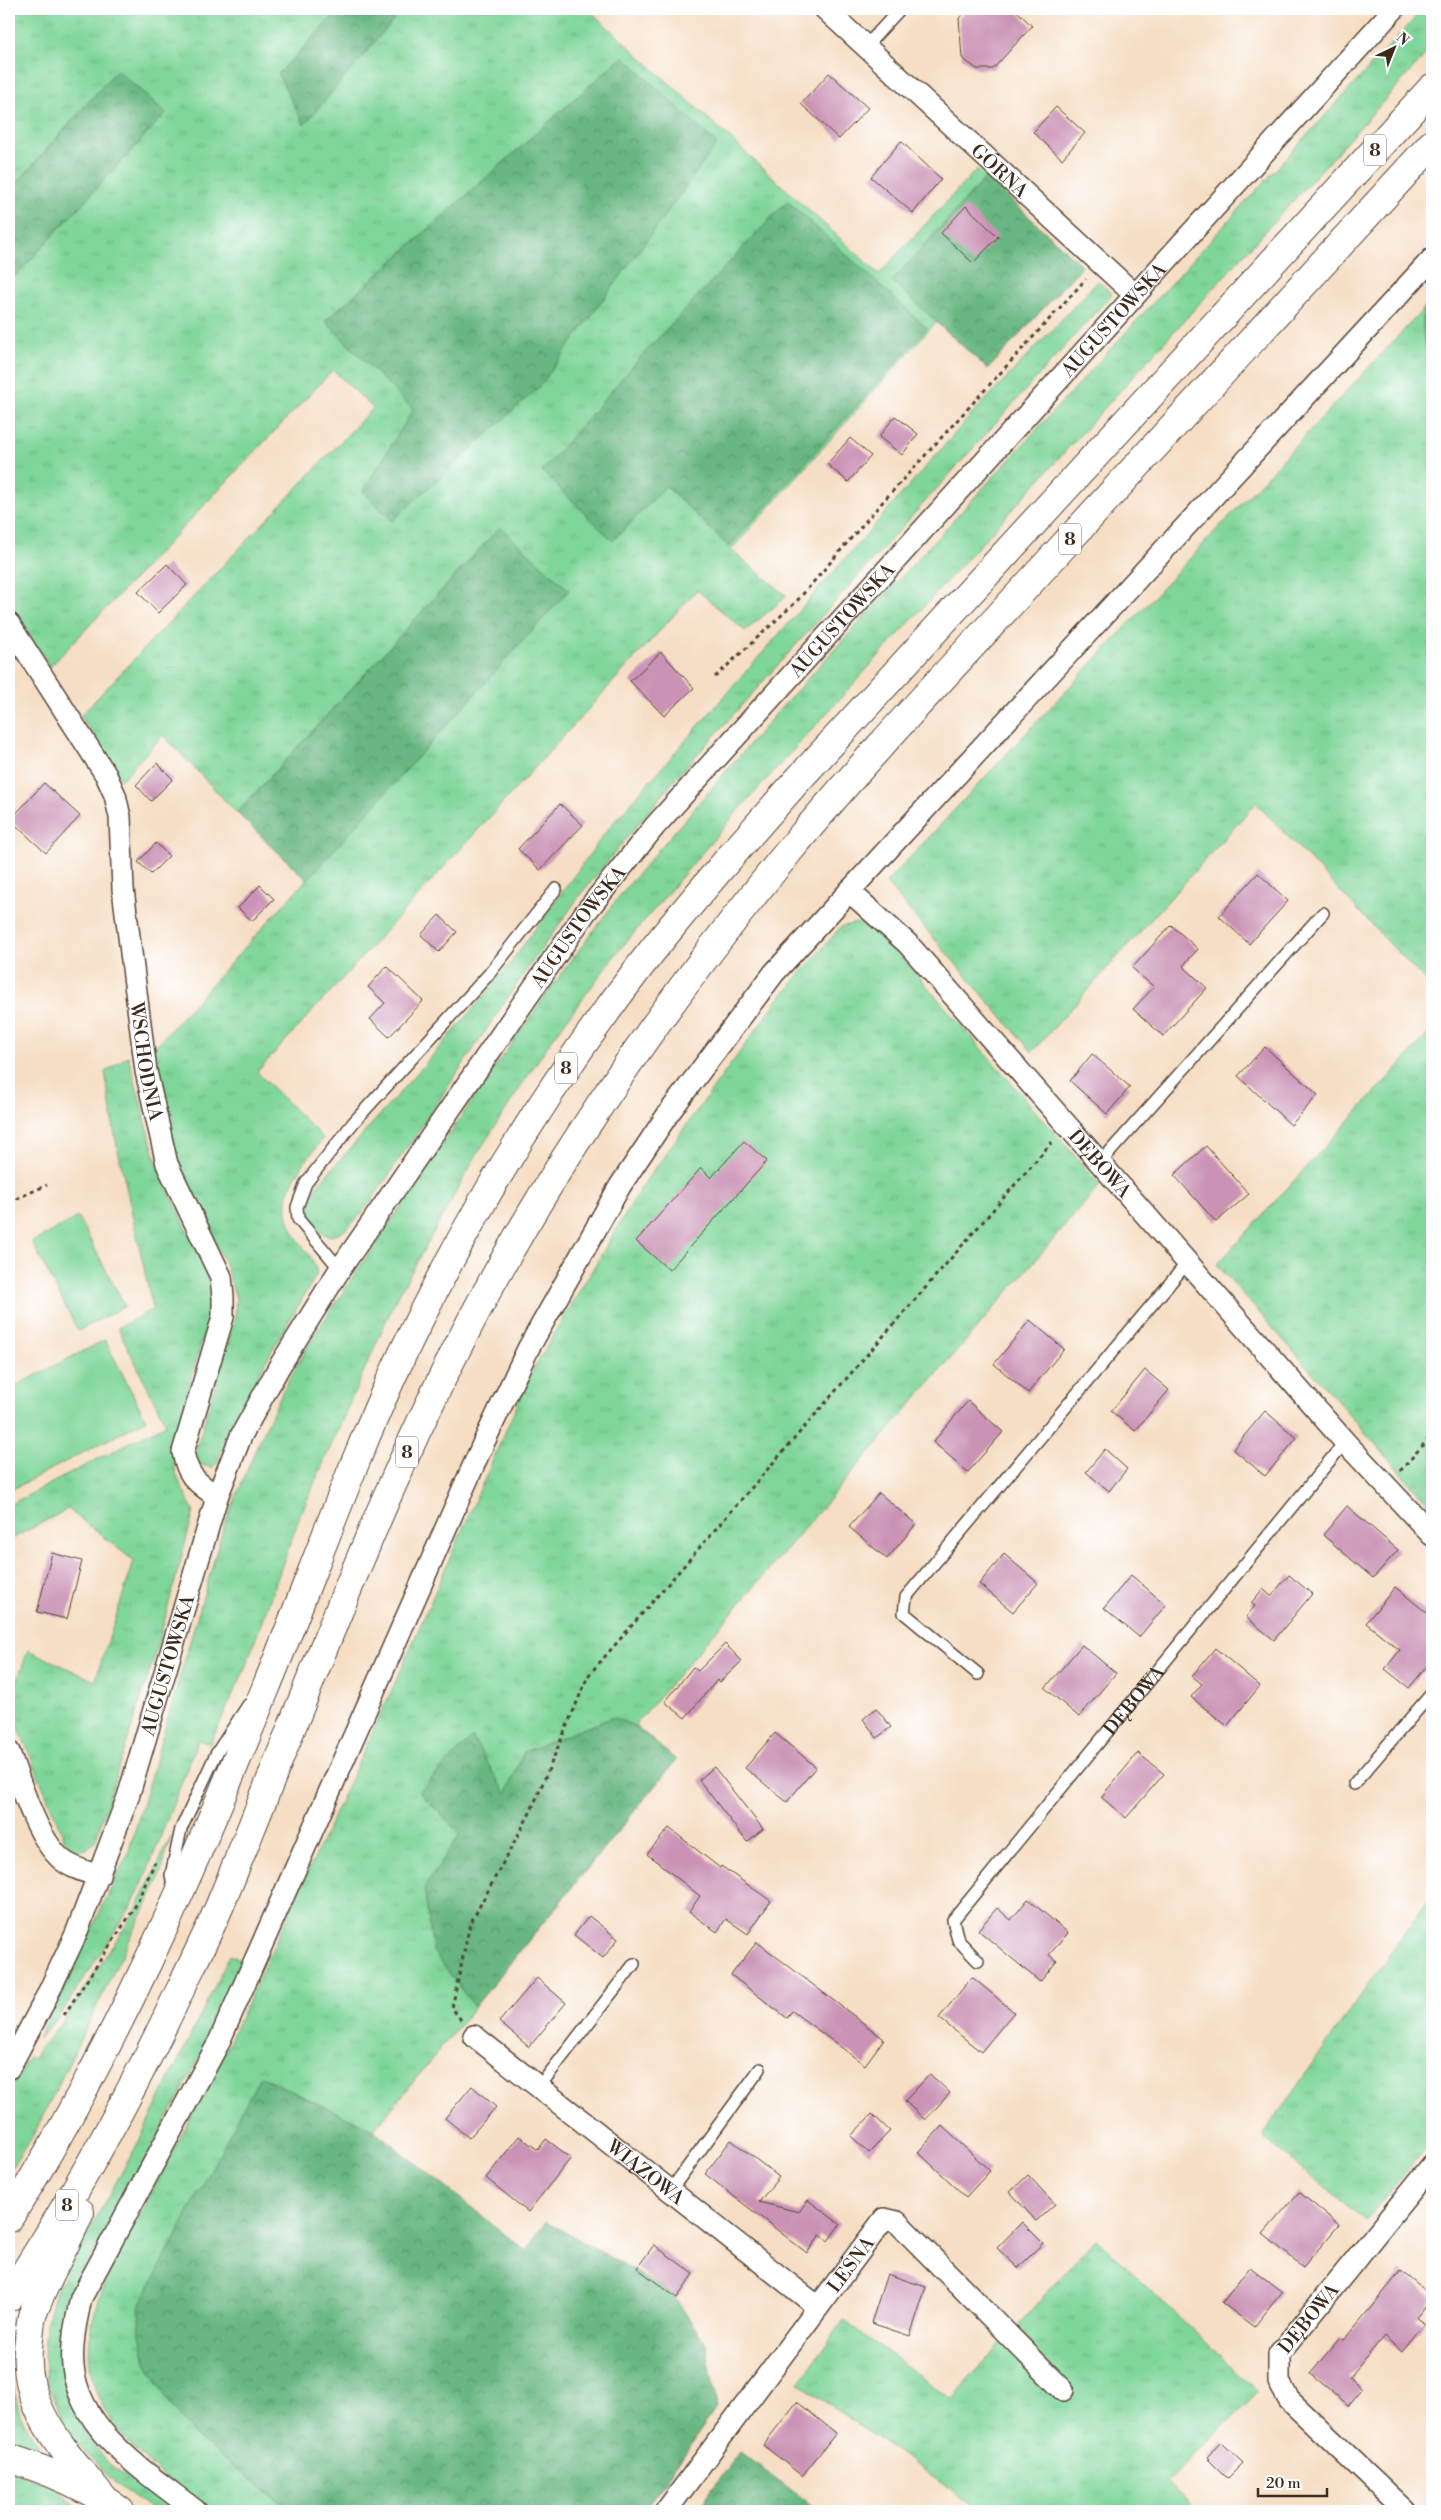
<svg xmlns="http://www.w3.org/2000/svg" width="1441" height="2520" font-family="'Libre Bodoni',serif">
<style>
.grass{fill:url(#grass-tufts);stroke:#5d805c}
.forest{fill:url(#forest-crowns);stroke:#517050}
.garden{fill:#7fd69a;stroke:#5d805c}
.building{fill:#ca93b5}
.lines{fill:none;stroke-linecap:round;stroke-linejoin:round}
.service-casing{stroke:#574537;stroke-width:14}
.minor-casing{stroke:#574537;stroke-width:24}
.trunk-casing{stroke:#574537;stroke-width:30}
.path{stroke:#574537;stroke-width:3;stroke-dasharray:4 4;stroke-linecap:butt}
.service{stroke:#fff;stroke-width:11}
.minor{stroke:#fff;stroke-width:21}
.trunk{stroke:#fff;stroke-width:28}
.labels{text-anchor:middle;stroke-width:5;stroke-linejoin:round;paint-order:stroke}
.shield{fill:#fff;stroke:#766a62;stroke-width:1}
.shield-label{font-size:18px;font-weight:bold;fill:#3b2a1e}
.street-label{font-size:19px;fill:#3b2a1e;stroke:#fff}
</style>
<defs>
<pattern id="grass-tufts" width="24" height="20" patternUnits="userSpaceOnUse" patternTransform="scale(1.25)"><rect width="24" height="20" fill="#7fd69a"/><path d="M3 7l-1-3M5 7V3M7 7l1-3M15 17l-1-3M17 17v-4M19 17l1-3" fill="none" stroke="#6fb884"/></pattern>
<pattern id="forest-crowns" width="20" height="18" patternUnits="userSpaceOnUse" patternTransform="scale(1.25)"><rect width="20" height="18" fill="#67b782"/><path d="M2 6a3 3 0 1 1 6 0M12 15a3 3 0 1 1 6 0" fill="none" stroke="#56956a"/></pattern>
</defs>
<rect width="100%" height="100%" fill="#fff"/>
<filter id="ink" filterUnits="userSpaceOnUse"><feTurbulence type="fractalNoise" baseFrequency=".02" numOctaves="2"/><feDisplacementMap in="SourceGraphic" scale="10" xChannelSelector="R" yChannelSelector="G"/><feConvolveMatrix kernelMatrix="1 2 1 2 8 2 1 2 1" color-interpolation-filters="sRGB"/></filter>
<filter id="wash" filterUnits="userSpaceOnUse"><feTurbulence type="fractalNoise" baseFrequency=".0096" numOctaves="4" result="noise"/><feDisplacementMap in="SourceGraphic" scale="20" xChannelSelector="R" yChannelSelector="G"/><feGaussianBlur stdDeviation="1.12" result="paint"/><feColorMatrix in="noise" values="0 0 0 0 0 0 0 0 0 0 0 0 0 0 0 0 0 1.4 0 .05"/><feComposite in="paint" operator="in"/></filter>
<g filter="url(#wash)">
<rect width="100%" height="100%" fill="#f6dec4"/>
<path class="grass" d="M 9,9 L 588,9 L 879,274 L 977,169 L 1082,266 L 988,369 L 936,322 L 731,550 L 787,596 L 745,631 L 697,590 L 257,1072 L 323,1138 C 300,1170 271,1197 297,1238 C 306,1252 314,1257 317,1274 L 272,1350 L 239,1413 L 217,1463 L 212,1468 L 199,1464 L 195,1453 L 235,1318 L 236,1298 L 225,1264 L 178,1164 L 153,1049 L 568,590 L 500,527 L 237,813 L 163,735 L 121,780 L 80,716 L 373,408 L 333,370 L 50,667 L 9,603 L 9,283 L 166,113 L 117,70 L 9,192 Z
M 1423,9 L 1432,9 L 1432,48 L 736,813 L 616,954 L 548,1045 L 477,1154 L 393,1305 L 300,1516 L 244,1671 L 210,1744 L 198,1740 L 143,1882 L 130,1908 L 58,2018 L 38,2039 L 128,1854 L 223,1529 L 258,1444 L 285,1386 L 315,1334 L 481,1087 L 553,985 L 624,890 L 780,709 Z
M 1098,281 L 1112,294 L 677,777 L 584,890 L 527,969 L 368,1206 C 359,1215 348,1231 336,1235 C 320,1240 307,1218 310,1204 C 311,1198 315,1192 317,1186 L 463,1021 L 506,969 L 608,829 L 964,423 Z
M 1432,300 L 1432,988 L 1256,803 L 1032,1052 L 886,883 Z
M 856,923 L 878,930 L 1100,1185 L 635,1725 L 676,1760 L 374,2130 L 260,2076 L 146,2362 L 169,2402 L 196,2437 L 292,2511 L 208,2511 C 146,2463 71,2410 93,2320 C 97,2300 106,2281 114,2263 L 220,2062 L 396,1681 L 531,1373 L 642,1186 L 777,1001 L 841,927 Z
M 1432,1030 L 1432,1508 L 1217,1265 Z
M 128,1056 L 158,1167 L 205,1268 L 210,1285 L 212,1305 L 173,1443 C 172,1472 180,1485 194,1511 L 155,1655 L 95,1841 L 87,1849 L 77,1851 L 66,1843 L 9,1704 L 28,1650 L 95,1681 L 134,1561 L 68,1509 L 9,1540 L 9,1505 L 166,1424 L 118,1328 L 153,1309 L 115,1136 L 105,1072 Z
M 171,1837 L 158,1882 L 33,2136 L 9,2171 L 9,2090 L 29,2057 L 33,2059 L 41,2047 L 63,2021 L 136,1910 Z
M 1432,1894 L 1432,2141 L 1366,2221 L 1262,2136 Z
M 230,1955 L 245,1962 L 201,2055 L 107,2233 C 48,2308 45,2392 110,2465 C 115,2471 125,2475 132,2480 C 146,2490 161,2500 175,2511 L 154,2511 L 114,2482 L 75,2441 L 61,2416 L 48,2385 L 44,2353 L 46,2324 L 57,2288 L 138,2143 Z
M 1096,2238 L 1258,2392 L 1167,2482 L 1191,2504 L 1185,2511 L 981,2511 L 799,2383 L 844,2320 L 951,2399 Z
M 11,2334 L 10,2375 L 20,2415 L 42,2451 L 9,2439 L 9,2337 Z
M 9,2470 L 53,2485 L 82,2511 L 9,2511 Z"/>
<path class="forest" d="M 340,9 L 403,9 L 304,125 L 278,74 Z
M 623,56 L 717,144 L 540,386 L 392,521 L 363,491 L 413,410 L 325,321 Z
M 117,70 L 166,113 L 9,283 L 9,192 Z
M 986,177 L 1082,266 L 988,369 L 892,281 Z
M 787,201 L 927,328 L 729,547 L 666,486 L 613,541 L 542,471 L 646,351 Z
M 1432,300 L 1432,361 C 1421,347 1423,328 1423,310 Z
M 500,527 L 569,590 L 307,880 L 237,813 Z
M 613,1717 L 634,1726 L 676,1760 L 474,2007 L 433,1951 L 424,1888 L 460,1834 L 419,1792 L 472,1737 L 506,1794 L 524,1752 Z
M 260,2076 L 374,2130 L 526,2251 L 546,2221 L 671,2292 L 706,2344 L 717,2407 L 644,2511 L 292,2511 L 196,2437 L 169,2402 L 146,2362 L 140,2335 L 139,2307 Z
M 740,2452 L 820,2511 L 696,2511 Z"/>
<path class="garden" d="M 78,1217 L 125,1306 L 78,1331 L 32,1242 Z
M 105,1340 L 146,1420 L 9,1491 L 9,1389 Z"/>
<g id="blocks">
<path class="building" d="M 969,9 L 1015,9 L 1032,26 L 993,69 L 977,69 L 962,58 L 959,18 Z
M 829,73 L 868,108 L 839,139 L 801,104 Z
M 1056,107 L 1085,133 L 1062,159 L 1033,132 Z
M 901,141 L 941,179 L 913,213 L 871,177 Z
M 966,206 L 998,237 L 973,263 L 941,233 Z
M 895,416 L 918,434 L 902,455 L 879,437 Z
M 850,438 L 871,456 L 848,482 L 827,464 Z
M 167,564 L 187,585 L 158,613 L 138,592 Z
M 661,652 L 694,688 L 664,716 L 630,681 Z
M 157,763 L 173,779 L 151,801 L 136,785 Z
M 44,783 L 80,816 L 46,853 L 10,820 Z
M 560,804 L 583,825 L 540,870 L 518,849 Z
M 156,843 L 169,856 L 151,874 L 138,862 Z
M 1258,873 L 1288,901 L 1249,944 L 1219,916 Z
M 260,885 L 274,899 L 252,921 L 238,908 Z
M 439,915 L 457,932 L 439,952 L 421,935 Z
M 1171,925 L 1198,949 L 1183,966 L 1207,988 L 1163,1036 L 1133,1009 L 1154,987 L 1132,968 Z
M 387,966 L 423,1001 L 389,1037 L 370,1019 L 385,1003 L 368,987 Z
M 1265,1047 L 1318,1095 L 1291,1125 L 1238,1076 Z
M 1092,1054 L 1130,1087 L 1107,1114 L 1070,1081 Z
M 744,1141 L 767,1161 L 669,1270 L 636,1241 L 701,1168 L 711,1178 Z
M 1206,1146 L 1249,1194 L 1216,1222 L 1174,1175 Z
M 1030,1320 L 1064,1349 L 1028,1393 L 994,1364 Z
M 1145,1370 L 1169,1390 L 1135,1431 L 1111,1411 Z
M 968,1401 L 1003,1432 L 968,1472 L 933,1442 Z
M 1265,1411 L 1297,1438 L 1265,1476 L 1233,1449 Z
M 1105,1449 L 1127,1469 L 1109,1491 L 1086,1472 Z
M 879,1493 L 916,1524 L 887,1559 L 849,1527 Z
M 1347,1506 L 1398,1550 L 1373,1578 L 1323,1535 Z
M 52,1553 L 82,1561 L 67,1619 L 37,1612 Z
M 1004,1554 L 1038,1583 L 1013,1612 L 979,1584 Z
M 1131,1575 L 1166,1605 L 1139,1637 L 1104,1608 Z
M 1289,1575 L 1312,1594 L 1274,1640 L 1246,1617 L 1255,1606 L 1251,1603 L 1263,1589 L 1271,1596 Z
M 1395,1587 L 1432,1617 L 1432,1660 L 1409,1688 L 1385,1669 L 1400,1650 L 1366,1623 Z
M 725,1644 L 742,1661 L 720,1682 L 717,1680 L 685,1718 L 665,1702 L 693,1667 L 698,1671 Z
M 1082,1645 L 1116,1673 L 1079,1717 L 1045,1688 Z
M 1215,1648 L 1260,1686 L 1227,1726 L 1191,1697 L 1202,1684 L 1192,1676 Z
M 876,1708 L 891,1727 L 877,1738 L 863,1719 Z
M 775,1733 L 816,1767 L 787,1802 L 745,1768 Z
M 1138,1753 L 1164,1774 L 1126,1818 L 1101,1797 Z
M 714,1767 L 763,1829 L 747,1842 L 699,1780 Z
M 669,1828 L 720,1868 L 721,1866 L 771,1901 L 748,1934 L 726,1919 L 717,1932 L 689,1912 L 700,1896 L 647,1854 Z
M 1028,1899 L 1068,1933 L 1049,1955 L 1057,1961 L 1040,1982 L 978,1930 L 997,1908 L 1011,1920 Z
M 589,1916 L 618,1939 L 603,1958 L 574,1935 Z
M 757,1942 L 884,2039 L 865,2065 L 792,2011 L 787,2018 L 731,1975 Z
M 972,1977 L 1014,2012 L 981,2052 L 939,2018 Z
M 537,1978 L 566,2003 L 529,2047 L 499,2022 Z
M 930,2074 L 950,2093 L 925,2120 L 905,2101 Z
M 472,2086 L 496,2107 L 469,2138 L 445,2118 Z
M 872,2114 L 890,2131 L 869,2153 L 851,2136 Z
M 942,2126 L 990,2171 L 966,2197 L 918,2152 Z
M 519,2136 L 538,2150 L 546,2139 L 571,2158 L 528,2212 L 486,2178 Z
M 731,2140 L 779,2177 L 759,2202 L 799,2212 L 808,2200 L 840,2224 L 828,2241 L 820,2235 L 807,2253 L 705,2174 Z
M 1028,2175 L 1055,2204 L 1036,2221 L 1010,2192 Z
M 1299,2192 L 1339,2225 L 1303,2267 L 1263,2234 Z
M 1022,2222 L 1043,2243 L 1018,2268 L 997,2248 Z
M 654,2245 L 694,2274 L 677,2298 L 637,2268 Z
M 1250,2267 L 1282,2292 L 1254,2327 L 1222,2303 Z
M 1401,2271 L 1432,2297 L 1416,2318 L 1425,2324 L 1402,2352 L 1384,2336 L 1349,2378 L 1362,2389 L 1348,2406 L 1310,2374 L 1341,2338 L 1344,2340 Z
M 887,2274 L 926,2287 L 910,2336 L 871,2323 Z
M 797,2402 L 836,2433 L 802,2476 L 763,2445 Z
M 1221,2442 L 1243,2463 L 1228,2478 L 1207,2457 Z"/>
</g>
</g>
<g filter="url(#ink)">
<use href="#blocks" fill-opacity="0" stroke="#574537" stroke-width="1"/>
<g class="lines">
<g class="service-casing">
<g id="service">
<path d="M 866,46 L 900,9"/>
<path d="M 1099,1164 L 1323,913"/>
<path d="M 340,1269 L 298,1219 L 297,1207 L 306,1183 L 353,1123 L 489,974 L 556,889"/>
<path d="M 978,1674 L 904,1613 L 906,1597 L 1187,1263"/>
<path d="M 1354,1784 L 1432,1693"/>
<path d="M 174,1890 L 171,1875 L 181,1829 L 216,1754 L 248,1705"/>
<path id="s1" d="M 978,1961 L 958,1940 L 953,1920 L 1345,1442"/>
<path d="M 539,2087 L 634,1964"/>
<path d="M 670,2191 L 760,2069"/>
</g>
</g>
<g class="minor-casing">
<g id="minor">
<path id="s2" d="M 825,9 L 1134,294"/>
<path id="s3" d="M 9,624 L 106,775 L 115,795 L 120,817 L 123,889 L 146,1071 L 167,1164 L 221,1277 L 223,1297 L 223,1317 L 183,1452 C 188,1478 197,1482 217,1497"/>
<path id="s4" d="M 849,891 L 908,944 L 1345,1442 L 1432,1535"/>
<path d="M 9,1752 C 20,1782 37,1838 61,1859 C 71,1868 87,1872 99,1876"/>
<path id="s5" d="M 474,2036 L 818,2307"/>
<path id="s6" d="M 9,2068 L 43,2004 L 76,1934 L 128,1797 L 217,1497 L 241,1436 L 279,1367 L 340,1269 L 585,913 L 655,826 L 1394,9"/>
<path d="M 196,2511 C 149,2474 79,2432 73,2366 C 71,2343 76,2321 81,2298 L 218,2044 L 483,1444 L 528,1349 L 620,1186 L 668,1114 L 774,973 L 1432,259"/>
<path id="s7" d="M 666,2511 L 884,2219 L 897,2222 L 1063,2390"/>
<path id="s8" d="M 1406,2511 L 1289,2400 L 1279,2382 L 1279,2354 L 1432,2165"/>
</g>
</g>
<g class="trunk-casing">
<path id="trunk" d="M 80,2212 C 66,2246 46,2278 33,2313 C 30,2321 30,2331 29,2339 C 19,2406 63,2448 102,2497
M 9,2218 C 113,2052 192,1872 265,1690 C 311,1578 351,1463 403,1353 C 468,1216 548,1086 641,965 C 690,902 743,842 796,782 L 1432,88
M 9,2297 C 74,2198 131,2095 181,1988 C 194,1961 208,1933 220,1905 C 310,1688 388,1464 505,1259 C 587,1114 683,980 789,851 C 867,757 952,668 1034,578 C 1167,433 1299,288 1432,144
M 9,2458 C 49,2471 87,2486 120,2511"/>
</g>
<path class="path" d="M 715,677 L 797,601 L 878,507 L 1086,279
M 9,1202 L 47,1185
M 1400,1471 L 1432,1435
M 64,2015 L 134,1909 L 155,1862
M 461,2020 L 452,2008 L 470,1924 L 531,1811 L 588,1676 L 1052,1142"/>
<use href="#service" class="service"/>
<use href="#minor" class="minor"/>
<use href="#trunk" class="trunk"/>
</g>
</g>
<g class="labels">
<g class="shield">
<rect x="1364" y="134.5" width="22" height="31" rx="4"/>
<rect x="1059" y="523.5" width="22" height="31" rx="4"/>
<rect x="555" y="1052.5" width="22" height="31" rx="4"/>
<rect x="396" y="1436.5" width="22" height="31" rx="4"/>
<rect x="56" y="2189.5" width="22" height="31" rx="4"/>
</g>
<g class="shield-label">
<text x="1375" y="156">8</text>
<text x="1070" y="545">8</text>
<text x="566" y="1074">8</text>
<text x="407" y="1458">8</text>
<text x="67" y="2211">8</text>
</g>
<g class="street-label">
<text dy="7" stroke="none"><textPath href="#s2" startOffset="238">GÓRNA</textPath></text>
<text dy="7" stroke="none"><textPath href="#s6" startOffset="2096">AUGUSTOWSKA</textPath></text>
<text dy="7" stroke="none"><textPath href="#s6" startOffset="1691">AUGUSTOWSKA</textPath></text>
<text dy="7" stroke="none"><textPath href="#s6" startOffset="1286">AUGUSTOWSKA</textPath></text>
<text dy="7" stroke="none"><textPath href="#s3" startOffset="470">WSCHODNIA</textPath></text>
<text dy="7" stroke="none"><textPath href="#s4" startOffset="371">DĘBOWA</textPath></text>
<text dy="7" stroke="none"><textPath href="#s6" startOffset="434">AUGUSTOWSKA</textPath></text>
<text dy="7" stroke="none"><textPath href="#s1" startOffset="334">DĘBOWA</textPath></text>
<text dy="7" stroke="none"><textPath href="#s5" startOffset="219">WIĄZOWA</textPath></text>
<text dy="7" stroke="none"><textPath href="#s7" startOffset="308">LEŚNA</textPath></text>
<text dy="7" stroke="none"><textPath href="#s8" startOffset="256">DĘBOWA</textPath></text>
</g>
</g>
<rect width="1441" height="2520" fill="none" stroke="#fff" stroke-width="30"/>
<g transform="translate(1394 48) rotate(43)" stroke="#ffffff" stroke-width="4" paint-order="stroke">
<path d="M0-4L9 19L0 12L-9 19Z" fill="#3b2a1e"/>
<text y="-8" font-size="14" font-weight="bold" text-anchor="middle" fill="#3b2a1e">N</text>
</g>
<path d="M1258 2488v8h69v-8" fill="none" stroke="#3b2a1e" stroke-width="2.5"/>
<text x="1266" y="2488" font-size="15" fill="#3b2a1e" stroke="#ffffff" stroke-width="4" paint-order="stroke">20 m</text>
</svg>
